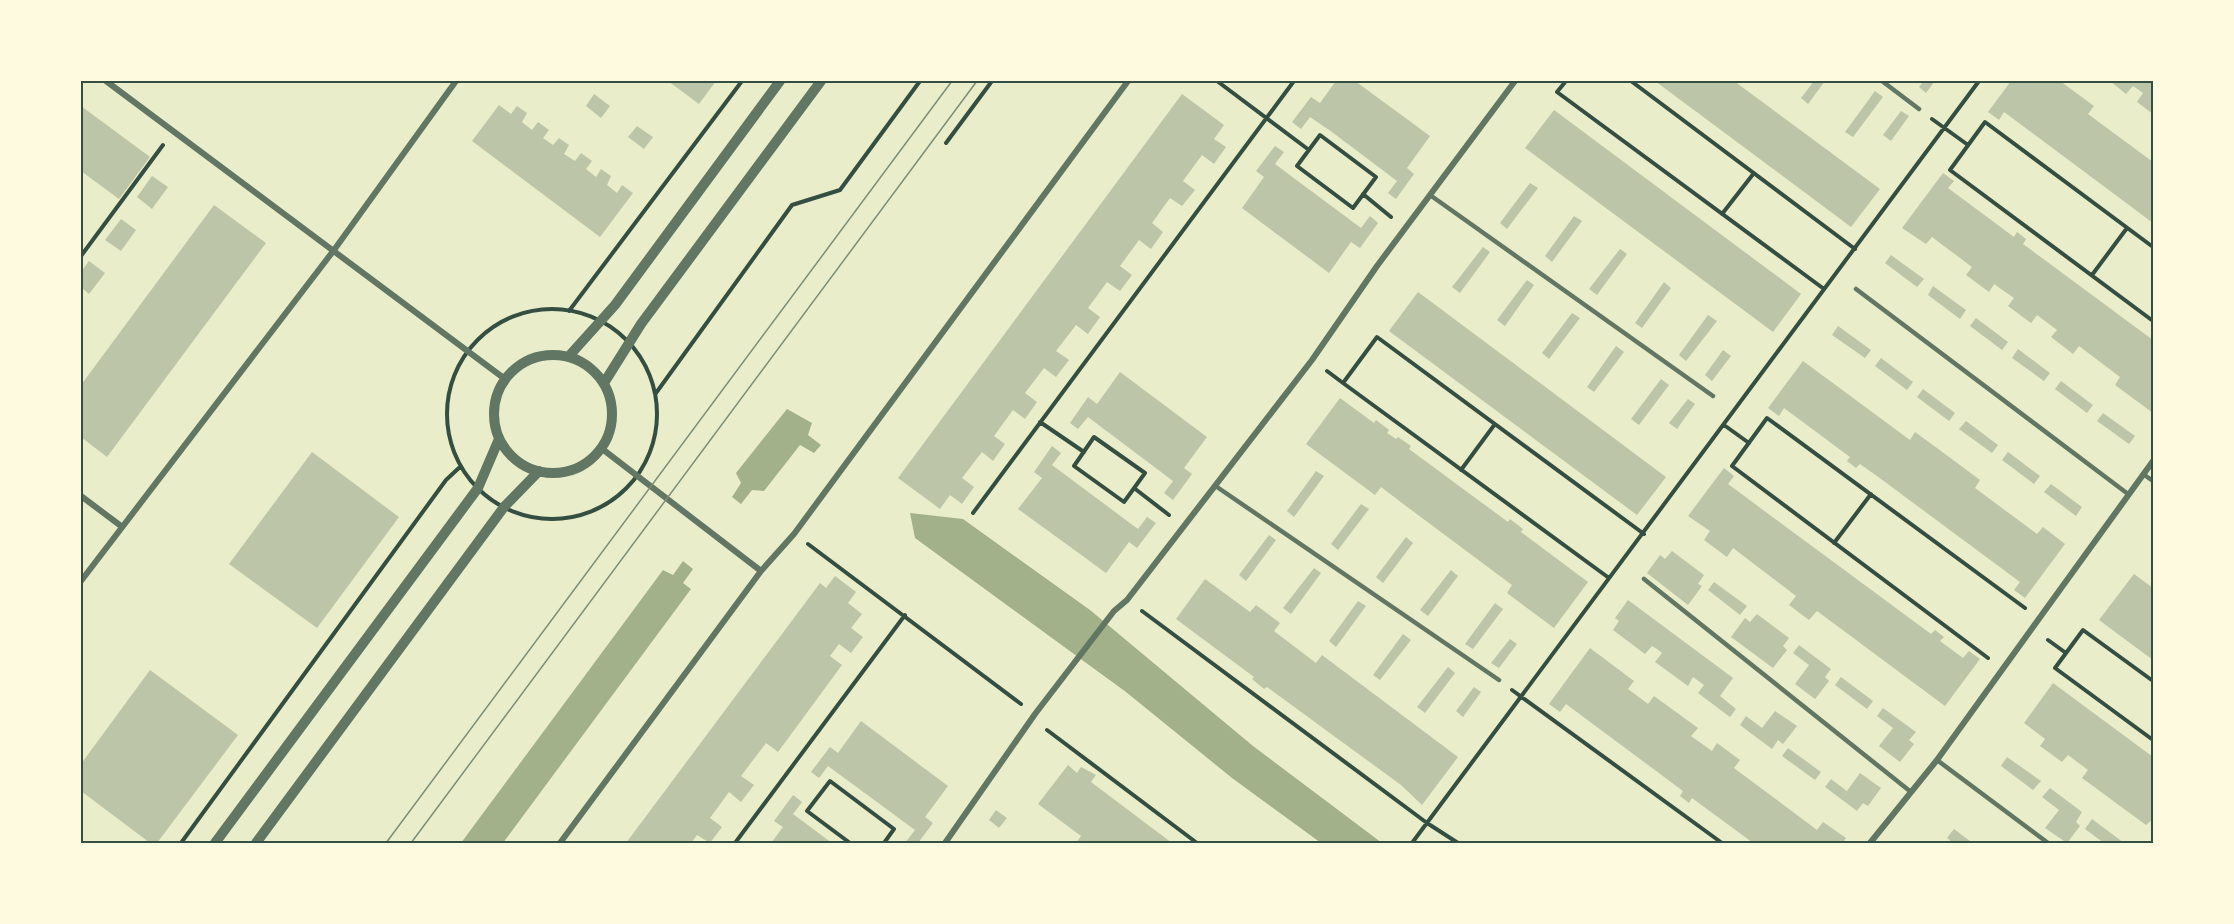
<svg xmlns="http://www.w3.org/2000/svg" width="2234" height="924" font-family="Montserrat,sans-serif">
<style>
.water{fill:#a3b18a}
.building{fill:#bcc5a7}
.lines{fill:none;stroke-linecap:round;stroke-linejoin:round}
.path{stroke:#344e41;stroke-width:4}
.service{stroke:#617663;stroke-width:4.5}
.minor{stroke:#617663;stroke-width:6}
.tertiary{stroke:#617663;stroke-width:10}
.tram{stroke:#7c8e77;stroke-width:1.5}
.neatline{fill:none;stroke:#344e41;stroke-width:2}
</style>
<rect width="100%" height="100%" fill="#e9edc9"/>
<path class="water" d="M 787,409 L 812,423 L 808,435 L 821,445 L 814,453 L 800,445 L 764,491 L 752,490 L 741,504 L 732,497 L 741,483 L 736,473 Z
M 910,513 L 963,519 L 1090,610 L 1253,746 L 1382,843 L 1321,843 L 1232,778 L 1126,692 L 915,538 Z
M 683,561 L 693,569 L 683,583 L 691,589 L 503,843 L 461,843 L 663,570 L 673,575 Z"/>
<path class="building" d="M 668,81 L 716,81 L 699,104 Z
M 1336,81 L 1355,81 L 1430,136 L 1407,168 L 1414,174 L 1396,199 L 1388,193 L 1397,181 L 1332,132 L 1310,117 L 1301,129 L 1292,122 L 1311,97 L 1320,103 Z
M 1655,81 L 1734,81 L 1880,189 L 1851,227 Z
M 1814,81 L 1825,81 L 1808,104 L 1801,98 Z
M 1924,81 L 1935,81 L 1926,93 L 1919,87 Z
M 2011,81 L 2060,81 L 2094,106 L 2088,114 L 2153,162 L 2153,223 L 2004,112 L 1999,120 L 1988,112 Z
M 2110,81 L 2153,81 L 2153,114 L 2137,102 L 2143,93 L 2133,86 L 2126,94 Z
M 1875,91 L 1883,97 L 1853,137 L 1845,132 Z
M 594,94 L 610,106 L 601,118 L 586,106 Z
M 1182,94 L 1224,125 L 1214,139 L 1226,147 L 1214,164 L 1202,155 L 1183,181 L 1195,190 L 1182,206 L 1170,198 L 1152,223 L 1163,232 L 1151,249 L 1139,240 L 1120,266 L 1132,275 L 1120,291 L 1107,282 L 1088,308 L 1100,317 L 1088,334 L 1076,325 L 1056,351 L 1069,360 L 1056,377 L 1044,368 L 1025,393 L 1037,402 L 1025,419 L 1013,410 L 994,436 L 1005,444 L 993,461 L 982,452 L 962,478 L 974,487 L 962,504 L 950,495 L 940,509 L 898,478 Z
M 499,105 L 511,114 L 517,106 L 527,113 L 522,122 L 532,130 L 538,122 L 549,130 L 543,138 L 553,145 L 559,138 L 569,145 L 564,154 L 575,161 L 581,153 L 592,161 L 586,169 L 596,177 L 601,169 L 611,176 L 607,185 L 617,193 L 622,185 L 633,193 L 600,237 L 472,141 Z
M 81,106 L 150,157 L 119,199 L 81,171 Z
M 1554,110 L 1801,294 L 1773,332 L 1525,148 Z
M 1901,111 L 1909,116 L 1891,141 L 1883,135 Z
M 637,126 L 653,137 L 644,149 L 628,137 Z
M 1275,146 L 1284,152 L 1275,164 L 1361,228 L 1370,216 L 1378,223 L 1360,248 L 1351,242 L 1329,273 L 1242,208 L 1264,177 L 1256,171 Z
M 1943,173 L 1954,181 L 1948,188 L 2014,237 L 2017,232 L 2026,239 L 2023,244 L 2153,340 L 2153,413 L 2115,385 L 2120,377 L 2079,346 L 2073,354 L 2051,337 L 2057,330 L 2037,315 L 2031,323 L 2008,306 L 2014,298 L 1994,284 L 1989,292 L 1966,275 L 1972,267 L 1932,237 L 1926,244 L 1902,228 Z
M 152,176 L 168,187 L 152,209 L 137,197 Z
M 1530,183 L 1538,188 L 1507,229 L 1500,223 Z
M 214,205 L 266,243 L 107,457 L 81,437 L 81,385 Z
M 1574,216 L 1582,221 L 1552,262 L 1545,256 Z
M 121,219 L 136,230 L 121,251 L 105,240 Z
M 1483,247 L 1490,252 L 1460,293 L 1452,287 Z
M 1620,249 L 1627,254 L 1597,295 L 1589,289 Z
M 1891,255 L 1924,279 L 1917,287 L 1885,263 Z
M 89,261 L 105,273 L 89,294 L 81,287 L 81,272 Z
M 1527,280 L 1534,285 L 1505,326 L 1497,320 Z
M 1664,282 L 1671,288 L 1642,328 L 1635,323 Z
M 1933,286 L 1966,310 L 1960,319 L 1928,295 Z
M 1418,292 L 1666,477 L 1637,515 L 1389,331 Z
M 1572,313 L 1580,318 L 1549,359 L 1542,353 Z
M 1708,315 L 1717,321 L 1686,361 L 1679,355 Z
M 1976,318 L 2008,342 L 2002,350 L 1970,326 Z
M 1838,326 L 1871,350 L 1865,358 L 1832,335 Z
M 1616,346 L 1624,352 L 1594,392 L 1587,387 Z
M 2018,349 L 2050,373 L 2044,381 L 2012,358 Z
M 1723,350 L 1731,356 L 1712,381 L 1705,375 Z
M 1881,358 L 1913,382 L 1907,390 L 1875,366 Z
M 1803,361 L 1910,440 L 1915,432 L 1937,448 L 1980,480 L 1975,488 L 2037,534 L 2043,527 L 2065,544 L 2025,598 L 2014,590 L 2020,582 L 1881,479 L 1860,464 L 1856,468 L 1847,461 L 1850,457 L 1784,408 L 1779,416 L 1768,408 Z
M 1120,372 L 1207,437 L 1184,468 L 1192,474 L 1173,500 L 1164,493 L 1173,481 L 1088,417 L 1078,429 L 1070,423 L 1088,397 L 1097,404 Z
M 1661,379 L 1669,385 L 1639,425 L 1631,419 Z
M 2061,381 L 2093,405 L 2087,413 L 2055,389 Z
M 1923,389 L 1955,413 L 1949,421 L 1917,397 Z
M 1340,398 L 1374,423 L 1376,420 L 1389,430 L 1387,433 L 1396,439 L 1398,437 L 1411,446 L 1409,449 L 1508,522 L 1510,519 L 1523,529 L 1521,532 L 1588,582 L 1554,628 L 1507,593 L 1512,585 L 1402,503 L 1381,487 L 1375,495 L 1306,444 Z
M 1688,399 L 1695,404 L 1677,429 L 1669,423 Z
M 2103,413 L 2135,436 L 2129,444 L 2097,421 Z
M 1966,421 L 1998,445 L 1992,453 L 1959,429 Z
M 1052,446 L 1061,453 L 1052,465 L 1138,529 L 1147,517 L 1156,523 L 1137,548 L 1129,542 L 1106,573 L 1018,509 L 1042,478 L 1034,472 Z
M 312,452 L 399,517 L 317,628 L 229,564 Z
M 2008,452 L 2040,476 L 2034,484 L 2002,460 Z
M 1724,468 L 1734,476 L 1728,484 L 1931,634 L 1935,630 L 1944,637 L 1940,641 L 1963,658 L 1969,651 L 1980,659 L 1945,706 L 1817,611 L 1809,620 L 1789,605 L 1796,596 L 1733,548 L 1727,557 L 1704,540 L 1710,531 L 1688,516 Z
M 1316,471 L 1324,476 L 1294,517 L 1287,511 Z
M 2051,484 L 2082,507 L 2076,516 L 2044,492 Z
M 1361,504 L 1369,509 L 1338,550 L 1331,544 Z
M 1269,535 L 1276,540 L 1246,581 L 1239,575 Z
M 1406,537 L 1413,543 L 1383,583 L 1376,577 Z
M 1672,551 L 1704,575 L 1698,584 L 1702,586 L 1688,605 L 1647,573 L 1660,555 L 1665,559 Z
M 1314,568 L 1321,573 L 1291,614 L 1283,608 Z
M 1451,570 L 1458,576 L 1428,616 L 1420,610 Z
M 2134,574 L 2153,588 L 2153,660 L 2099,620 Z
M 835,576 L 856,592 L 848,603 L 862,614 L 851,628 L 863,637 L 851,653 L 839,644 L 830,656 L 842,665 L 778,752 L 766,743 L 741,776 L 754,785 L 741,802 L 729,792 L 710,818 L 722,827 L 710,843 L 697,835 L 691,843 L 626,843 L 820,583 L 826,588 Z
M 1205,579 L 1250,612 L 1256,605 L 1280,623 L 1274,631 L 1316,663 L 1322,655 L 1458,757 L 1422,805 L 1401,785 L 1267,687 L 1264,689 L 1252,679 L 1254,677 L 1176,619 Z
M 1714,582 L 1747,606 L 1740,615 L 1708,590 Z
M 1628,600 L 1733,678 L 1720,696 L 1736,709 L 1730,717 L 1698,693 L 1704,685 L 1693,677 L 1688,686 L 1655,662 L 1662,653 L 1657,649 L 1652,646 L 1645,654 L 1613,630 L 1619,621 L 1615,618 Z
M 1358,601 L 1366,606 L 1336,647 L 1329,641 Z
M 1495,603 L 1503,609 L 1473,649 L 1465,644 Z
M 1757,614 L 1789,638 L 1783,646 L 1787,650 L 1773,668 L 1731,637 L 1745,618 L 1750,622 Z
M 1403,634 L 1411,640 L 1380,680 L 1373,675 Z
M 1510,639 L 1517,644 L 1499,668 L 1491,663 Z
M 1799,645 L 1831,669 L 1825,677 L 1829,681 L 1815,699 L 1795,684 L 1809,665 L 1793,653 Z
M 1590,648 L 1634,681 L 1628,689 L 1648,704 L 1654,696 L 1698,728 L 1691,736 L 1712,751 L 1717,743 L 1740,760 L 1734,768 L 1817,830 L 1823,822 L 1846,838 L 1843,843 L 1753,843 L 1692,798 L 1689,803 L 1680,796 L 1683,791 L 1566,704 L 1560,712 L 1549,704 Z
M 1448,667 L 1455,673 L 1425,713 L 1417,707 Z
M 150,670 L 238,735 L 157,843 L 150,843 L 81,791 L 81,764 Z
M 1841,677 L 1873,701 L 1867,709 L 1835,685 Z
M 2053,683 L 2153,757 L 2153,819 L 2146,825 L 2082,778 L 2088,770 L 2068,755 L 2062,762 L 2040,746 L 2045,739 L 2024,723 Z
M 1474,687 L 1481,692 L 1463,717 L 1456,711 Z
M 1883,708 L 1916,732 L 1909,740 L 1914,744 L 1900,762 L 1879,746 L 1893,728 L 1877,716 Z
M 1775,711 L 1797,726 L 1783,744 L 1778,740 L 1772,749 L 1740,725 L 1746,716 L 1762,728 Z
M 861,721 L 948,786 L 925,817 L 933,823 L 918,843 L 905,843 L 915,830 L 828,766 L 819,778 L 811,772 L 830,747 L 838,753 Z
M 1788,748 L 1821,772 L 1815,780 L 1782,756 Z
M 2007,757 L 2041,781 L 2033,790 L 2001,766 Z
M 1068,765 L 1077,773 L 1081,767 L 1096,775 L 1091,782 L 1172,843 L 1076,843 L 1081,836 L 1038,804 Z
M 1860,773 L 1881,788 L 1868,806 L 1863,803 L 1857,811 L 1825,787 L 1831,779 L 1847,791 Z
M 2050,788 L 2082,812 L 2076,822 L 2080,826 L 2067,843 L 2045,828 L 2059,810 L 2042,797 Z
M 793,795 L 802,802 L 793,814 L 832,843 L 771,843 L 783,827 L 774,821 Z
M 996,810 L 1007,818 L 999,828 L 989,820 Z
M 2092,819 L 2124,843 L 2104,843 L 2085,829 Z
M 1954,829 L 1970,841 L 1973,843 L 1953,843 L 1947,838 Z"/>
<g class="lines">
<path class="path" d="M 1217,81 L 1309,150
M 1566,81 L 1557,92 L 1824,289
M 1631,81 L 1855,249
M 1932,119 L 1968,145
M 1320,135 L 1376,177 L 1353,208 L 1297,166 Z
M 946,143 L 992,81
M 1363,194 L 1391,217
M 1722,214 L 1754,173
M 2153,247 L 1985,122 L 1950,170 L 2153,321
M 81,256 L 163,145
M 2092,275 L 2127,228
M447 414a105 105 0 1 1 210 0a105 105 0 1 1-210 0Z
M 569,311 L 742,81
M 1327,371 L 1343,383
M 656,393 L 792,205 L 840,190 L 920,81
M 1040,422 L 1084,452
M 1724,425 L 1749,443
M 1094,437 L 1145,473 L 1124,502 L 1074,466 Z
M 1461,470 L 1495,424
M 1134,488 L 1169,515
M 973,513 L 1294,81
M 1834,543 L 1871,494
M 808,544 L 1021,704
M 1609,578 L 1343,383 L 1377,337 L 1644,534
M 1142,611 L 1427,823 L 1458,843
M 2048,640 L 2066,653
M 1988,658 L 1732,466 L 1767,418 L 2025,608
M 2153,681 L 2083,630 L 2055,668 L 2153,740
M 1512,690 L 1722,843
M 1047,730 L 1197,843
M 181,843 L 446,480 L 461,466
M 735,843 L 905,615
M 850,843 L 807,811 L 830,781 L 894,829 L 884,843
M 1412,843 L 1979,81"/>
<path class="service" d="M 1882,81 L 1919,109
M 1430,195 L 1713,396
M 1856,289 L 2128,494
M 2143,474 L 2153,481
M 1217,487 L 1499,680
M 1644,579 L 1911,792
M 1937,760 L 2048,843"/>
<path class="minor" d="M 106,81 L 505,379
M 601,448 L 761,571
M 81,496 L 121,526
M 81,581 L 334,250 L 456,81
M 560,843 L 761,571 L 794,534 L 1128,81
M 945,843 L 1035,714 L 1114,611 L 1127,600 L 1312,360 L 1377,266 L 1515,81
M 1870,843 L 1937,760 L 2153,461"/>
<path class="tertiary" d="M494 414a59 59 0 1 1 118 0a59 59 0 1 1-118 0Z
M 569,356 L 615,305 L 780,81
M 604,383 L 641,324 L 821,81
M 215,843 L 478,488 L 499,439
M 256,843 L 504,507 L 539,471"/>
<path class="tram" d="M 386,843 L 952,81
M 411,843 L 977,81"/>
</g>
<rect width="2234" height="924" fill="none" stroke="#fefae0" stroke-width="165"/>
<rect x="82" y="82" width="2070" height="760" class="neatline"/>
</svg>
